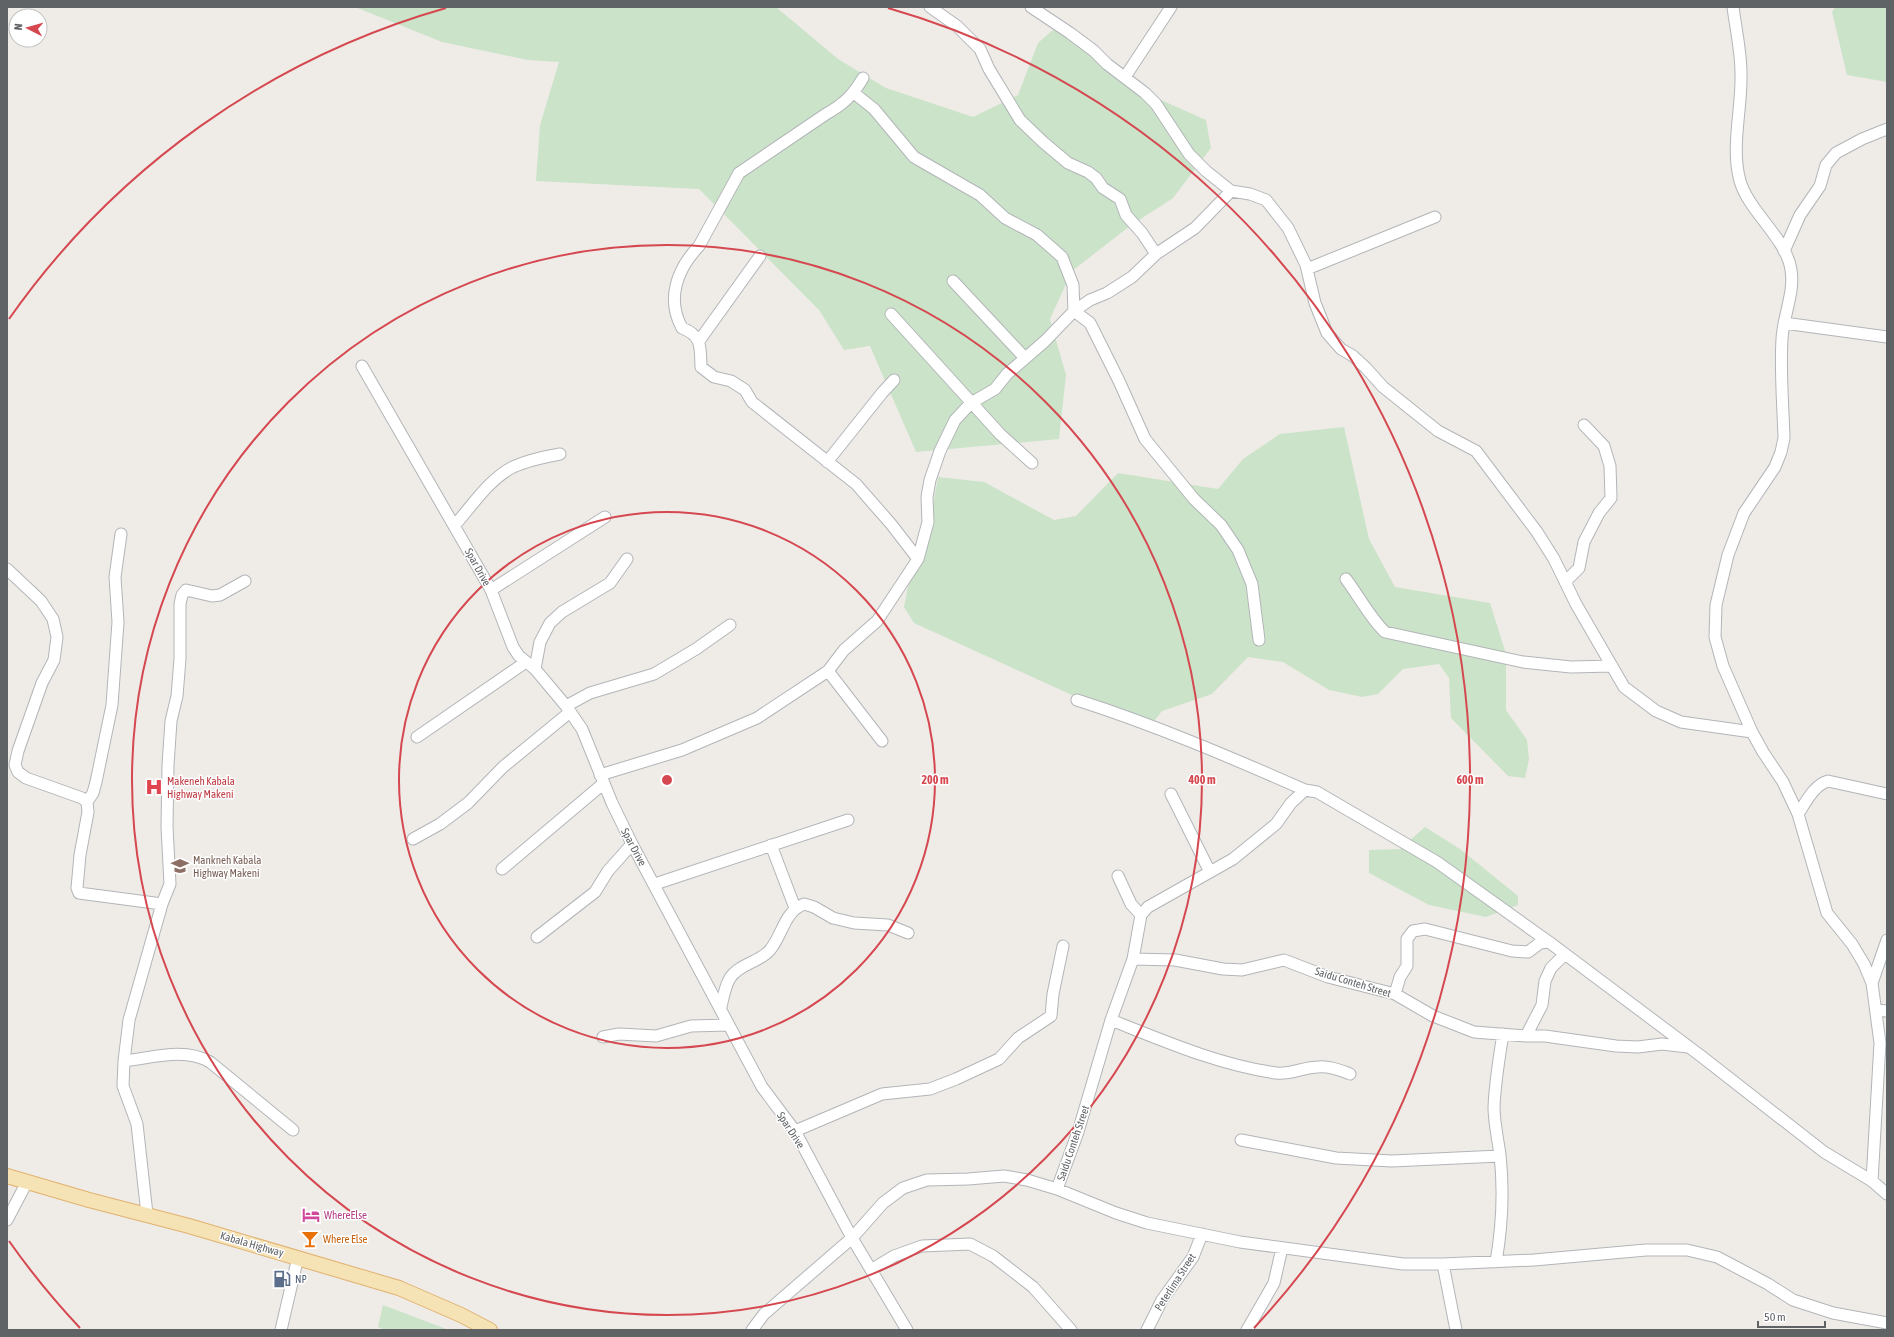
<svg xmlns="http://www.w3.org/2000/svg" width="1894" height="1337" font-family="'Asap Condensed',sans-serif">
<style>
.green{fill:#cbe3c8}
.lines{fill:none;stroke-linecap:round;stroke-linejoin:round}
.minor-casing{stroke:#b2b5b8;stroke-width:13}
.major-casing{stroke:#e1b16f;stroke-width:16}
.minor{stroke:#fff;stroke-width:11}
.major{stroke:#f5e3b6;stroke-width:14}
.ring{fill:none;stroke:#d54850;stroke-width:2}
.labels{text-anchor:middle;stroke-width:3;stroke-linejoin:round;paint-order:stroke}
.street-label{font-size:11px;fill:#5f6366;stroke:#fff}
.health-label{font-size:11px;fill:#be3a42;stroke:#fff;text-anchor:start}
.education-label{font-size:11px;fill:#785e54;stroke:#fff;text-anchor:start}
.hotel-label{font-size:11px;fill:#b23c85;stroke:#fff;text-anchor:start}
.food-label{font-size:11px;fill:#c56008;stroke:#fff;text-anchor:start}
.service-label{font-size:11px;fill:#4e5e75;stroke:#fff;text-anchor:start}
.centre{fill:#d54850;stroke:#fff;stroke-width:2}
.ring-label{font-size:12px;text-anchor:middle;font-weight:bold;fill:#d54850;stroke:#fff;stroke-width:3;stroke-linejoin:round;paint-order:stroke}
</style>
<rect width="100%" height="100%" fill="#efece8"/>
<path class="green" d="M 355,7 L 776,7 L 838,59 L 886,88 L 973,117 L 1018,95 L 1038,43 L 1063,21 L 1152,96 L 1206,120 L 1211,148 L 1173,198 L 1130,226 L 1072,271 L 1050,319 L 1066,375 L 1059,439 L 916,452 L 870,346 L 844,350 L 819,310 L 699,189 L 536,181 L 540,125 L 559,62 L 528,60 L 442,42 Z
M 1835,7 L 1887,7 L 1887,82 L 1847,75 L 1832,12 Z
M 1344,427 L 1369,539 L 1395,587 L 1490,603 L 1506,654 L 1506,710 L 1527,740 L 1529,759 L 1525,778 L 1508,776 L 1451,718 L 1449,678 L 1439,664 L 1403,669 L 1378,694 L 1362,697 L 1329,690 L 1283,662 L 1248,657 L 1212,694 L 1162,711 L 1151,725 L 1133,723 L 914,623 L 904,607 L 908,587 L 928,534 L 938,477 L 984,482 L 1054,520 L 1076,516 L 1118,473 L 1218,489 L 1243,459 L 1280,434 Z
M 1425,827 L 1460,849 L 1518,896 L 1518,905 L 1486,917 L 1429,905 L 1369,873 L 1369,850 L 1400,849 Z
M 383,1305 L 449,1330 L 385,1330 L 378,1327 Z"/>
<g class="lines">
<g class="minor-casing">
<path id="minor" d="M 930,7 L 957,26 L 980,49 L 989,69 L 1020,120 L 1043,142 L 1068,163 L 1088,172 L 1096,178 L 1103,188 L 1120,199 L 1126,215 L 1142,233 L 1156,254
M 1031,7 L 1070,33 L 1094,51 L 1107,64 L 1145,93 L 1156,104 L 1189,154 L 1206,171 L 1231,191 L 1250,194 L 1266,200 L 1288,228 L 1306,265 L 1315,303 L 1327,333 L 1341,349 L 1353,356 L 1366,368 L 1383,387 L 1438,431 L 1476,451 L 1537,532 L 1554,559 L 1576,604 L 1624,687 L 1656,711 L 1681,722 L 1752,732
M 1733,7 C 1736,31 1742,55 1741,79 C 1741,113 1731,148 1740,181 C 1749,212 1787,239 1791,270 C 1795,292 1783,316 1782,339 C 1780,371 1783,405 1784,438 L 1781,452 L 1775,467 L 1744,513 L 1728,555 L 1716,605 L 1715,637 L 1723,666 L 1752,732 L 1763,752 L 1783,782 L 1798,814 L 1827,913 L 1852,944 L 1864,964 L 1872,983 L 1880,1043 L 1872,1181
M 1125,77 L 1171,7
M 863,78 C 853,95 844,104 826,114 L 739,173 L 699,246 C 677,269 666,299 682,328 C 703,336 700,348 701,367 L 714,377 L 731,381 L 745,390 L 752,402 L 856,484 L 891,524 L 918,559
M 854,93 L 874,109 L 914,157 L 980,195 L 1005,218 L 1037,235 L 1062,257 L 1073,285 L 1074,311 L 1090,323 L 1119,381 L 1145,439 L 1194,499 L 1221,525 L 1238,550 L 1252,584 L 1259,640
M 1784,251 L 1800,215 L 1820,186 L 1826,165 L 1836,153 L 1862,139 L 1887,129
M 1307,269 L 1435,217
M 953,281 L 1025,358
M 891,314 L 1000,434 L 1032,463
M 1784,323 L 1887,337
M 699,341 L 760,256
M 362,366 L 491,590 L 513,647 L 519,656 L 535,669 L 566,706 L 582,729 L 612,803 L 632,844 L 762,1087 L 795,1131 L 852,1238 L 907,1330
M 827,462 L 882,393 L 894,380
M 454,526 C 472,506 489,479 513,467 C 528,460 544,457 560,454
M 7,569 L 41,601 L 53,619 L 57,637 L 54,660 L 42,683 L 18,751 L 15,765 L 18,772 L 26,778 L 82,798 L 87,802 L 88,812 L 80,855 L 77,888 L 79,893 L 162,904
M 1346,579 C 1358,595 1371,619 1385,632 L 1523,662 L 1571,667 L 1612,666
M 1565,582 L 1579,568 L 1584,542 L 1599,513 L 1611,498 L 1610,466 L 1604,446 L 1584,425
M 491,590 L 605,517
M 535,669 L 540,642 L 550,623 L 562,612 L 610,583 L 627,559
M 828,671 L 882,741
M 1077,700 C 1155,725 1230,757 1305,790
M 566,706 L 590,693 L 654,674 L 696,649 L 730,625
M 417,737 L 526,662
M 600,775 L 682,750 L 757,718 L 828,671 L 844,650 L 877,621 L 918,559 L 928,522 L 927,497 L 930,480 L 940,451 L 955,420 L 971,403 L 995,389 L 1007,374 L 1045,341 L 1074,311 L 1090,300 L 1107,293 L 1132,277 L 1156,254 L 1195,228 L 1231,191
M 1171,794 L 1210,872
M 87,802 L 93,793 L 96,782 L 112,705 L 118,622 L 115,577 L 121,534
M 1798,814 C 1806,802 1814,785 1828,781 L 1887,794
M 413,839 L 440,824 L 468,803 L 503,767 L 570,712
M 771,845 L 795,908
M 502,869 L 604,783
M 1118,876 L 1131,904 L 1141,915
M 655,884 L 848,820
M 537,937 L 595,892 L 608,871 L 632,844
M 1133,959 L 1175,960 L 1223,969 L 1242,970 L 1284,960 L 1328,977 L 1395,994 L 1433,1016 L 1474,1032 L 1526,1036 L 1545,1036 L 1616,1046 L 1638,1047 L 1662,1044 L 1688,1047
M 1872,983 L 1887,940
M 1395,994 L 1400,977 L 1407,966 L 1407,939 L 1413,931 L 1425,929 L 1512,951 L 1528,952 L 1540,943 L 1549,942
M 721,1007 C 723,998 725,986 730,978 C 739,964 760,962 770,950 C 783,934 784,912 804,904 L 814,907 L 833,918 L 854,923 L 888,925 L 908,933
M 1877,1010 L 1887,1011
M 1111,1020 C 1164,1041 1219,1065 1276,1073 C 1290,1075 1304,1067 1318,1067 C 1330,1066 1339,1070 1350,1074
M 1526,1036 L 1542,1005 L 1545,981 L 1551,968 L 1565,954
M 603,1037 L 619,1034 L 656,1036 L 691,1026 L 729,1025
M 124,1061 C 152,1058 184,1047 210,1062 L 293,1130
M 795,1131 L 882,1094 L 930,1089 L 956,1079 L 999,1059 L 1018,1038 L 1051,1016 L 1053,994 L 1063,946
M 1241,1140 L 1336,1158 L 1392,1161 L 1500,1156
M 1057,1189 L 1078,1132 L 1111,1020 L 1133,959 L 1141,915 L 1148,907 L 1233,859 L 1276,824 L 1291,803 L 1305,790 L 1317,792 L 1437,862 L 1549,942 L 1701,1056 L 1824,1152 L 1872,1181 L 1887,1194
M 147,1214 L 137,1124 L 123,1086 L 124,1061 L 129,1020 L 162,904 L 170,884 L 167,827 L 168,765 L 171,721 L 177,696 L 180,659 L 180,604 L 182,595 L 186,590 L 212,596 L 220,595 L 245,581
M 7,1220 L 27,1182
M 1496,1262 C 1502,1227 1504,1191 1500,1155 C 1498,1139 1494,1123 1494,1107 C 1495,1083 1499,1058 1503,1034
M 1443,1264 L 1456,1330
M 871,1270 L 894,1256 L 922,1246 L 970,1244 L 993,1256 L 1033,1287 L 1071,1330
M 281,1330 L 298,1257
M 752,1330 L 764,1314 L 852,1238 L 883,1203 L 903,1188 L 927,1180 L 968,1179 L 1004,1176 L 1027,1180 L 1057,1189 L 1116,1213 L 1147,1223 L 1240,1242 L 1403,1264 L 1443,1264 L 1534,1260 L 1646,1250 L 1687,1250 L 1717,1257 L 1768,1284 L 1793,1300 L 1833,1313 L 1887,1323
M 1147,1330 L 1162,1300 L 1193,1257 L 1202,1234
M 1247,1330 L 1274,1283 L 1282,1248"/>
</g>
<g class="major-casing">
<path id="major" d="M 7,1176 L 89,1200 L 189,1226 L 399,1288 L 461,1315 L 490,1330"/>
</g>
<use href="#minor" class="minor"/>
<use href="#major" class="major"/>
</g>
<g class="ring">
<circle cx="667" cy="780" r="268"/>
<circle cx="667" cy="780" r="535"/>
<path d="M80 1328A803 803 0 0 1 9 1241M9 319A803 803 0 0 1 446 8M888 8A803 803 0 0 1 1254 1328"/>
</g>
<defs>
<g id="hospital-bare" transform="scale(1.38)"><path d="M-5-5h3v3.5h4V-5h3V5h-3V1.5h-4V5h-3Z" fill="#e0444e" stroke="#fff" stroke-width="2.5" paint-order="stroke"/></g>
<g id="school-bare" transform="scale(1.38)"><path d="M0-5L7-2L0 1L-7-2ZM-4 1L0 2.5L4 1V4Q0 6-4 4Z" fill="#8d6e63" stroke="#fff" stroke-width="2.5" paint-order="stroke"/></g>
<g id="hotel-bare" transform="scale(1.38)"><path d="M-6-4.5h1.5V1H6V5H4.5V3h-9V5H-6ZM-4 0a1.8 1.8 0 1 1 3.6 0ZM.5 0V-2.5h3Q6-2.5 6 0Z" fill="#d1479c" stroke="#fff" stroke-width="2.5" paint-order="stroke"/></g>
<g id="bar-bare" transform="scale(1.38)"><path d="M-6-5H6L.8 .8V4.5H3.5V6h-7V4.5H-.8V.8Z" fill="#e8710a" stroke="#fff" stroke-width="2.5" paint-order="stroke"/></g>
<g id="fuel-bare" transform="scale(1.38)"><path d="M-5.5-6h7V0h2V4h1.3V-2.5L3-4.5l.8-.8L6-3V5H2.5V1h-1V6h-7ZM-4.2-4.7v3.2H.2V-4.7Z" fill="#5c6f8a" stroke="#fff" stroke-width="2.5" paint-order="stroke"/></g>
</defs>
<g fill-rule="evenodd">
<use href="#hospital-bare" x="154" y="787"/>
<use href="#school-bare" x="180" y="866"/>
<use href="#hotel-bare" x="311" y="1215"/>
<use href="#bar-bare" x="310" y="1239"/>
<use href="#fuel-bare" x="282" y="1279"/>
</g>
<g class="labels">
<g class="street-label">
<text transform="translate(478 567) rotate(61)" y="4">Spar Drive</text>
<text transform="translate(634 847) rotate(62)" y="4">Spar Drive</text>
<text transform="translate(1353 982) rotate(17)" y="4">Saidu Conteh Street</text>
<text transform="translate(791 1130) rotate(57)" y="4">Spar Drive</text>
<text transform="translate(1073 1143) rotate(-71)" y="4">Saidu Conteh Street</text>
<text transform="translate(252 1244) rotate(16)" y="4">Kabala Highway</text>
<text transform="translate(1175 1282) rotate(-57)" y="4">Peterlima Street</text>
</g>
<g class="health-label">
<text x="167" y="785">Makeneh Kabala<tspan x="167" dy="13">Highway Makeni</tspan></text>
</g>
<g class="education-label">
<text x="193" y="864">Mankneh Kabala<tspan x="193" dy="13">Highway Makeni</tspan></text>
</g>
<g class="hotel-label">
<text x="324" y="1219">WhereElse</text>
</g>
<g class="food-label">
<text x="323" y="1243">Where Else</text>
</g>
<g class="service-label">
<text x="295" y="1283">NP</text>
</g>
</g>
<circle cx="667" cy="780" r="6" class="centre"/>
<g class="ring-label">
<text x="935" y="784">200 m</text>
<text x="1202" y="784">400 m</text>
<text x="1470" y="784">600 m</text>
</g>
<rect width="1894" height="1337" fill="none" stroke="#5f6366" stroke-width="16"/>
<g transform="translate(28 28) rotate(276)"><circle r="19" fill="#ffffff" stroke="#bfc1c2"/>
<path d="M0-3L7 15L0 10L-7 15Z" fill="#d54850"/>
<text y="-6" font-size="11" font-weight="bold" text-anchor="middle" fill="#5f6366">N</text>
</g>
<path d="M1758 1321v6h67v-6" fill="none" stroke="#5f6366" stroke-width="2"/>
<text x="1764" y="1321" font-size="12" fill="#5f6366" stroke="#ffffff" stroke-width="3" paint-order="stroke">50 m</text>
</svg>
